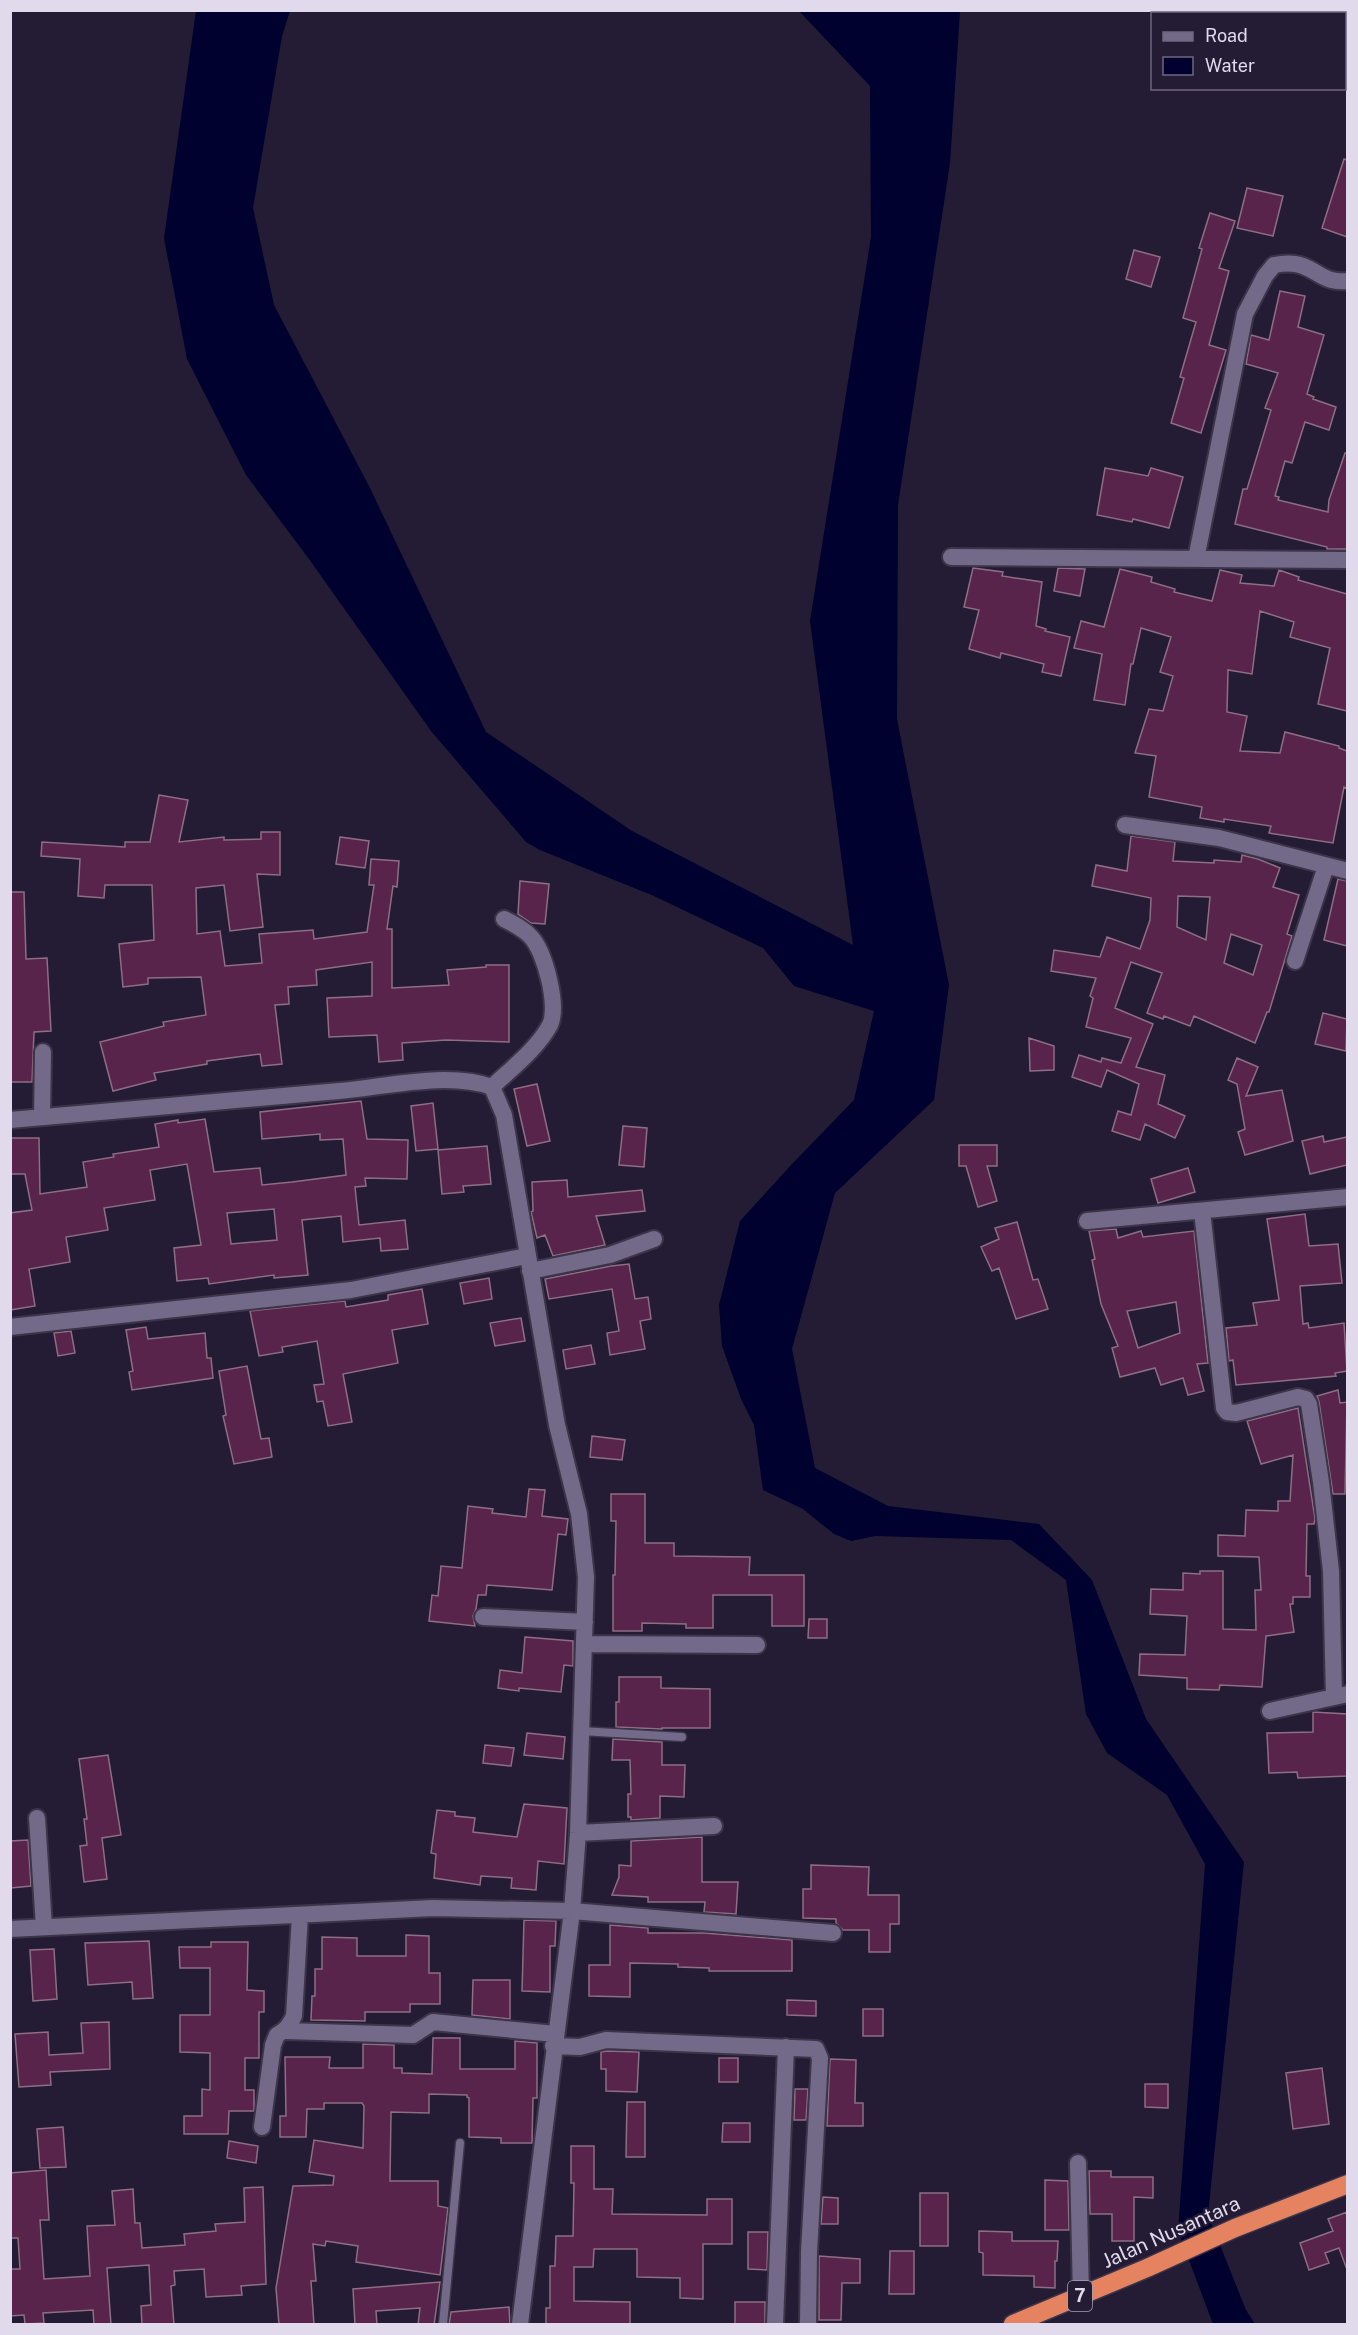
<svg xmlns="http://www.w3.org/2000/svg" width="1358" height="2335" font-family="'Public Sans',sans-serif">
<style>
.water{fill:#00012e}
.building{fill:#58244c;stroke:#8d6e84;stroke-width:1.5;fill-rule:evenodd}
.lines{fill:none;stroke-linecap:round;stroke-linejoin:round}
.lane-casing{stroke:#3c3449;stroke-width:11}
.street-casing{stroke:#3c3449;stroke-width:20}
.highway-casing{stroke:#3c3449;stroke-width:21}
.lane{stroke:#736988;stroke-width:8}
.street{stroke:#736988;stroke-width:16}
.highway{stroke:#e58260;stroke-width:18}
.labels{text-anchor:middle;stroke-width:4.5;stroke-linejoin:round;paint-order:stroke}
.shield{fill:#241b34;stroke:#a8a1b5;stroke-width:1.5}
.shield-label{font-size:18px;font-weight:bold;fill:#e0daec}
.street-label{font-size:20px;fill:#e0daec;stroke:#241b34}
</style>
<rect width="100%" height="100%" fill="#241b34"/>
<path class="water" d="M 196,11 L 290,11 L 282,36 L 253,208 L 274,305 L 370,488 L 486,732 L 632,831 L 853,945 L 810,621 L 871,237 L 870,86 L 799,11 L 960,11 L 950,163 L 898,505 L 897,719 L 949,985 L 934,1100 L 835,1193 L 792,1349 L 815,1468 L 888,1506 L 1039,1524 L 1092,1580 L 1146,1719 L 1244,1862 L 1208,2215 L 1246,2310 L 1255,2324 L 1213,2324 L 1178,2231 L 1205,1864 L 1167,1795 L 1107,1753 L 1086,1714 L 1066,1580 L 1011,1540 L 875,1536 L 851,1541 L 834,1534 L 803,1509 L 763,1490 L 754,1425 L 741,1399 L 722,1346 L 719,1305 L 740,1221 L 792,1164 L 854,1100 L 874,1011 L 794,986 L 763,948 L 654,896 L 540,850 L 526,842 L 431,731 L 309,559 L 246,475 L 187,359 L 164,238 Z"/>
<path class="building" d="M 1344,159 L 1347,160 L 1347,237 L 1322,228 Z
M 1247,188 L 1283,196 L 1273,236 L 1237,228 Z
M 1210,213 L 1235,221 L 1219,268 L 1229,271 L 1209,345 L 1226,350 L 1201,433 L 1171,423 L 1184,378 L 1180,377 L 1196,322 L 1183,318 L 1202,249 L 1199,248 Z
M 1134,250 L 1160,257 L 1151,287 L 1126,279 Z
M 1280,291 L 1305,296 L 1298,327 L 1324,335 L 1307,394 L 1314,397 L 1313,399 L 1336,407 L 1329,430 L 1305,422 L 1292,463 L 1285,461 L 1275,496 L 1279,497 L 1278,500 L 1328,512 L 1329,500 L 1345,453 L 1347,453 L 1347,549 L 1327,549 L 1327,547 L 1235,524 L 1243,489 L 1247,489 L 1271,410 L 1265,408 L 1278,373 L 1246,364 L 1251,335 L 1269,340 Z
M 1105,468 L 1148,476 L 1151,468 L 1183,477 L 1169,528 L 1133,519 L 1132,522 L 1097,515 Z
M 973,568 L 1003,572 L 1002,576 L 1042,582 L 1036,626 L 1046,629 L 1045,631 L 1070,637 L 1061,676 L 1042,672 L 1044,664 L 1001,653 L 1000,658 L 969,649 L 979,610 L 964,607 Z
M 1058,568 L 1085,569 L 1080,596 L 1054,591 Z
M 1120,569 L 1152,577 L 1151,582 L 1175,589 L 1174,592 L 1212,601 L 1220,570 L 1242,575 L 1240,583 L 1274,586 L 1279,570 L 1299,577 L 1298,580 L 1347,594 L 1347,711 L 1318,704 L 1330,648 L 1290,637 L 1294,622 L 1260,611 L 1252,674 L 1228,670 L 1227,712 L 1247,716 L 1240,751 L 1280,753 L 1285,732 L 1339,746 L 1339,748 L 1347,751 L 1347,788 L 1344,787 L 1333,843 L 1269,833 L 1271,826 L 1224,819 L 1224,822 L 1200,818 L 1202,807 L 1149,797 L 1156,756 L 1135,753 L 1149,709 L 1163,711 L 1173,676 L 1160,672 L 1171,637 L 1141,628 L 1133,664 L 1131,664 L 1125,705 L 1094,700 L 1102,654 L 1074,648 L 1081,621 L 1104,627 Z
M 159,795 L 188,800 L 179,842 L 224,837 L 224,840 L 261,839 L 261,832 L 280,832 L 280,875 L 257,874 L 263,927 L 230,931 L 224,885 L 196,888 L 197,934 L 220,931 L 225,966 L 262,963 L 259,934 L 313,930 L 314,939 L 367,932 L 374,885 L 369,885 L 371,859 L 399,861 L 397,887 L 393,886 L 387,929 L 392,929 L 392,988 L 449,985 L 447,970 L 486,967 L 486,965 L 509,965 L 509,1042 L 446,1040 L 402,1043 L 403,1060 L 379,1062 L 377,1035 L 329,1037 L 327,998 L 372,996 L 372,962 L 316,970 L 317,985 L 288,987 L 289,1004 L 275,1005 L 282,1064 L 262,1066 L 260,1054 L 207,1061 L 207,1064 L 154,1073 L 156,1080 L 113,1091 L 100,1042 L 164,1026 L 163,1022 L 206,1015 L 201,977 L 148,978 L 148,984 L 123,987 L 119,944 L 154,940 L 152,885 L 105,885 L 104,898 L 78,896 L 80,859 L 41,856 L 42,842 L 125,847 L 125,842 L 150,842 Z
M 1131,836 L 1175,842 L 1173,861 L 1214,863 L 1214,860 L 1241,862 L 1242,855 L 1258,859 L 1280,868 L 1273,887 L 1299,895 L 1287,934 L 1292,936 L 1269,1012 L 1267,1012 L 1255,1043 L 1194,1016 L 1190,1026 L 1164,1016 L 1163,1019 L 1147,1013 L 1162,973 L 1131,962 L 1115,1008 L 1153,1024 L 1136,1067 L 1165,1075 L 1158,1104 L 1185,1116 L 1175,1138 L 1145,1124 L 1140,1140 L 1112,1131 L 1118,1111 L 1131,1115 L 1139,1084 L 1107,1070 L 1101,1087 L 1072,1077 L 1079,1055 L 1101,1062 L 1102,1058 L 1121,1063 L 1131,1038 L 1086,1027 L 1093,998 L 1090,996 L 1096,978 L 1051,971 L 1054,950 L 1100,957 L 1107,937 L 1140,949 L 1150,920 L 1151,898 L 1092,886 L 1096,865 L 1127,871 ZM 1178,896 L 1210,897 L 1206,940 L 1177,927 ZM 1231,934 L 1262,945 L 1253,975 L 1224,963 Z
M 340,837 L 369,841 L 365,868 L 336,864 Z
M 1338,879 L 1347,881 L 1347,946 L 1324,940 Z
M 520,881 L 549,884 L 545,924 L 531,923 L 518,914 Z
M 10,892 L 24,892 L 26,959 L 47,958 L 51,1031 L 34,1032 L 32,1082 L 10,1082 Z
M 1323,1013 L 1347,1019 L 1346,1051 L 1315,1044 Z
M 1029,1038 L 1054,1046 L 1054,1070 L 1030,1071 Z
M 1237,1058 L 1258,1067 L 1246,1096 L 1282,1090 L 1293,1141 L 1245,1155 L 1238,1132 L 1245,1129 L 1237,1084 L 1228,1080 Z
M 537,1084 L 550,1141 L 527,1146 L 514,1089 Z
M 361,1101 L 367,1139 L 408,1140 L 407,1179 L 365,1178 L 366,1186 L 355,1187 L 359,1225 L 405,1220 L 408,1249 L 381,1251 L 380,1238 L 343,1242 L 341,1216 L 302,1220 L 308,1275 L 274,1278 L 274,1275 L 209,1284 L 208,1278 L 177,1281 L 174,1248 L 201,1245 L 187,1164 L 150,1170 L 155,1200 L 104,1208 L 108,1230 L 66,1237 L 70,1262 L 29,1269 L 35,1306 L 10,1310 L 10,1213 L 32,1210 L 25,1174 L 10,1174 L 10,1138 L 39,1138 L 40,1194 L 87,1187 L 83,1162 L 114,1157 L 113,1154 L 159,1147 L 155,1124 L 178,1120 L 178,1123 L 205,1119 L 214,1172 L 260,1168 L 262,1185 L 292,1182 L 346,1175 L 343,1139 L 320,1140 L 320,1134 L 262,1139 L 260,1112 ZM 274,1209 L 277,1240 L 231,1244 L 227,1213 Z
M 433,1103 L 438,1149 L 416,1151 L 411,1106 Z
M 623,1126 L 647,1128 L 644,1167 L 619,1165 Z
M 1323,1136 L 1324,1142 L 1347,1137 L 1347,1165 L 1310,1174 L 1302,1141 Z
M 959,1145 L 997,1145 L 997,1166 L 987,1166 L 997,1201 L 978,1207 L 966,1166 L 959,1166 Z
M 487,1146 L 491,1184 L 463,1186 L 464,1192 L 442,1194 L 438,1150 Z
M 1188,1168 L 1195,1192 L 1158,1203 L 1151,1179 Z
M 567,1180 L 568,1197 L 642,1190 L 645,1211 L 596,1216 L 605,1245 L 553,1256 L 545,1235 L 537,1238 L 531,1212 L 533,1211 L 532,1182 Z
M 1305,1214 L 1309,1246 L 1338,1244 L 1342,1283 L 1300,1286 L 1303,1324 L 1308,1323 L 1309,1328 L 1344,1323 L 1347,1371 L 1335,1373 L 1336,1376 L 1236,1385 L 1233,1360 L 1229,1361 L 1226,1328 L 1257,1325 L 1253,1303 L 1279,1300 L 1267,1219 Z
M 1017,1222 L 1033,1280 L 1038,1279 L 1048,1309 L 1016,1319 L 999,1268 L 992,1271 L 981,1247 L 999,1239 L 995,1228 Z
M 1116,1229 L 1118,1238 L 1141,1231 L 1143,1237 L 1194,1231 L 1208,1363 L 1197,1364 L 1204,1391 L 1188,1395 L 1183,1378 L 1161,1385 L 1155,1368 L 1120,1377 L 1112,1348 L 1118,1346 L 1101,1304 L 1092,1260 L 1095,1259 L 1089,1231 ZM 1176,1302 L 1180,1333 L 1138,1348 L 1127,1311 Z
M 629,1264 L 635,1299 L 648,1297 L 651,1319 L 640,1321 L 645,1349 L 610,1355 L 607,1333 L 619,1331 L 612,1289 L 549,1299 L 545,1279 L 611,1266 Z
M 489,1278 L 492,1299 L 464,1304 L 460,1283 Z
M 422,1289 L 428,1324 L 392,1330 L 398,1363 L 343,1374 L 352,1422 L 328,1426 L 323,1401 L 317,1402 L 314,1385 L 324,1384 L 317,1341 L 282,1347 L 283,1352 L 259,1356 L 250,1311 L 345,1301 L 346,1307 L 388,1300 L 388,1295 Z
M 521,1318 L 525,1341 L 495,1346 L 490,1323 Z
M 146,1327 L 148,1339 L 205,1333 L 207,1358 L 211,1358 L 213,1378 L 132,1390 L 129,1372 L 133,1371 L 126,1330 Z
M 71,1331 L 75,1353 L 58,1356 L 54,1333 Z
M 591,1345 L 595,1364 L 566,1369 L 563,1350 Z
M 247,1366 L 261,1439 L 269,1438 L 272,1457 L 234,1464 L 223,1416 L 226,1415 L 219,1371 Z
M 1338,1390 L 1340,1403 L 1347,1402 L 1345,1494 L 1333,1494 L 1319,1402 L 1317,1396 Z
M 1298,1408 L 1315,1519 L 1314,1524 L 1307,1524 L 1306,1576 L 1310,1576 L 1310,1597 L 1293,1597 L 1293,1604 L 1290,1604 L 1294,1632 L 1266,1636 L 1262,1687 L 1220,1685 L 1219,1690 L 1187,1689 L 1187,1678 L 1139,1675 L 1140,1654 L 1185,1655 L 1187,1616 L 1150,1614 L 1151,1589 L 1183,1590 L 1183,1573 L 1200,1574 L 1200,1571 L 1223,1571 L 1223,1629 L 1256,1630 L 1255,1590 L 1261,1590 L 1259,1557 L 1218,1556 L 1218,1535 L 1245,1536 L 1246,1510 L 1278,1511 L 1278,1501 L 1290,1501 L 1293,1455 L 1261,1464 L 1247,1421 Z
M 592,1436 L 625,1440 L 622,1460 L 590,1457 Z
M 529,1489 L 545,1490 L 542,1516 L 568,1519 L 566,1535 L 558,1534 L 552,1590 L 487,1585 L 486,1595 L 478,1595 L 476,1609 L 473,1616 L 475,1626 L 429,1621 L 432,1595 L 438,1596 L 441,1566 L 462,1568 L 468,1506 L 493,1509 L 492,1513 L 526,1517 Z
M 611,1494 L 645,1494 L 645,1543 L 674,1543 L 674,1556 L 750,1557 L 749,1575 L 804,1575 L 804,1626 L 772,1626 L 772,1595 L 713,1595 L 713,1628 L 686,1628 L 686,1624 L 642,1623 L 642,1631 L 613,1631 L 613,1575 L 615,1575 L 616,1521 L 611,1521 Z
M 809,1619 L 827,1619 L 827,1638 L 808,1638 Z
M 525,1637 L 573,1641 L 573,1666 L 564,1665 L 561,1692 L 519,1688 L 519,1691 L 498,1688 L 500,1670 L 522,1673 Z
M 619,1677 L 661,1677 L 661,1688 L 710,1689 L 710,1728 L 662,1728 L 662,1729 L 616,1727 L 616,1702 L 619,1702 Z
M 1313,1712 L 1347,1714 L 1347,1776 L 1298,1778 L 1297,1772 L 1269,1773 L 1267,1733 L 1313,1732 Z
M 527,1733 L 565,1737 L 563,1759 L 524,1755 Z
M 613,1739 L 662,1742 L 662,1765 L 685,1765 L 684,1797 L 660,1796 L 660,1818 L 631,1820 L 631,1817 L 628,1817 L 628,1794 L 631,1794 L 630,1760 L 612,1760 Z
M 485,1745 L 514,1748 L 511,1766 L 483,1763 Z
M 108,1755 L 121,1835 L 102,1838 L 107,1879 L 84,1882 L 80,1846 L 87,1845 L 84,1819 L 87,1819 L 79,1759 Z
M 524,1804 L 567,1808 L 564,1864 L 538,1861 L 536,1890 L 511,1888 L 512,1878 L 481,1876 L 480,1885 L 434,1878 L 436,1854 L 431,1853 L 437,1810 L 455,1812 L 455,1816 L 475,1818 L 473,1832 L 517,1837 Z
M 702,1837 L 702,1882 L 738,1882 L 736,1914 L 704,1912 L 705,1902 L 648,1902 L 648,1897 L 612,1895 L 619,1877 L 619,1865 L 631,1866 L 631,1841 Z
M 28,1840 L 31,1886 L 11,1888 L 10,1841 Z
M 811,1865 L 869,1867 L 868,1895 L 899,1895 L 899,1924 L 890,1924 L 890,1952 L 869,1952 L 869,1930 L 843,1930 L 836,1923 L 836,1919 L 803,1918 L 803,1889 L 811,1889 Z
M 524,1920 L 556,1921 L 555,1946 L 550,1946 L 550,1992 L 522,1991 Z
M 610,1925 L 648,1928 L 648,1933 L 704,1933 L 792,1940 L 792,1971 L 709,1971 L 709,1968 L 678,1967 L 678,1964 L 630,1963 L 630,1997 L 589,1996 L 589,1965 L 610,1965 Z
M 406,1935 L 429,1936 L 429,1973 L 440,1973 L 440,2004 L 410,2004 L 410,2012 L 365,2012 L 365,2021 L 311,2020 L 312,1996 L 315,1996 L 315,1969 L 322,1969 L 322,1937 L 357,1938 L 357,1956 L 406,1956 Z
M 149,1941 L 153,1998 L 133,1999 L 132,1982 L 88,1985 L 85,1943 Z
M 211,1942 L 248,1942 L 247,1990 L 264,1991 L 264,2012 L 259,2012 L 259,2058 L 245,2058 L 245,2090 L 254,2090 L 254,2111 L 229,2111 L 228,2134 L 184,2134 L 184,2116 L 202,2116 L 202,2089 L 210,2090 L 210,2053 L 180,2052 L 180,2015 L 210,2015 L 210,1968 L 180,1968 L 179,1947 L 211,1947 Z
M 54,1949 L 57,1999 L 33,2001 L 30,1950 Z
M 473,1980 L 510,1980 L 510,2019 L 472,2015 Z
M 787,2000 L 816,2001 L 816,2016 L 787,2015 Z
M 863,2009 L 883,2009 L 883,2036 L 863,2036 Z
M 109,2022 L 110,2069 L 50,2072 L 51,2085 L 19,2087 L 15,2034 L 48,2032 L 49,2055 L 83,2053 L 81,2023 Z
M 433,2038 L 460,2038 L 460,2069 L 515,2069 L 515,2041 L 537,2043 L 537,2098 L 533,2098 L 532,2143 L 501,2143 L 501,2138 L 469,2137 L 469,2098 L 467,2097 L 467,2095 L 429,2094 L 429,2113 L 391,2112 L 390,2181 L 438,2181 L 438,2206 L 448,2208 L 440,2275 L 356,2262 L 358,2246 L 326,2241 L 325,2246 L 313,2244 L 316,2281 L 311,2281 L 314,2325 L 279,2325 L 276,2288 L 293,2186 L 333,2185 L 334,2176 L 309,2172 L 314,2140 L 363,2148 L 364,2106 L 362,2103 L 324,2103 L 324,2109 L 307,2109 L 306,2137 L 280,2137 L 280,2116 L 286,2116 L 285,2057 L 330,2057 L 329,2068 L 363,2068 L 363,2044 L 394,2045 L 394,2068 L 402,2068 L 402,2073 L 432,2074 Z
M 607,2051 L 639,2052 L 637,2092 L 606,2091 L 606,2069 L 601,2069 L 601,2052 Z
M 719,2058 L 738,2058 L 738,2082 L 719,2082 Z
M 830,2059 L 856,2060 L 855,2103 L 863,2103 L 863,2126 L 827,2126 Z
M 1322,2068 L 1329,2124 L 1293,2129 L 1286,2073 Z
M 1145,2084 L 1168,2084 L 1168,2108 L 1145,2107 Z
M 795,2089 L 808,2089 L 806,2120 L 794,2120 Z
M 627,2102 L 645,2102 L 645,2157 L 626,2157 Z
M 723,2123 L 750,2123 L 750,2142 L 722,2142 Z
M 63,2127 L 66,2167 L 40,2168 L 37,2129 Z
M 229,2141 L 258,2146 L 256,2163 L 227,2158 Z
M 571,2146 L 594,2146 L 594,2189 L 613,2189 L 612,2214 L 707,2215 L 707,2199 L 732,2199 L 732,2244 L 703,2244 L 703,2299 L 680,2298 L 680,2278 L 637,2277 L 637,2249 L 594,2249 L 593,2267 L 574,2267 L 574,2301 L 630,2302 L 630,2325 L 546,2325 L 546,2308 L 550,2308 L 550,2266 L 555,2266 L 556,2236 L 573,2236 L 574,2183 L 571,2183 Z
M 46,2170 L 49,2220 L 40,2220 L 44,2279 L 90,2276 L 87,2226 L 115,2225 L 112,2191 L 133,2189 L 135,2223 L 140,2223 L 142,2248 L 185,2245 L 184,2234 L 216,2231 L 215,2224 L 245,2222 L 244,2188 L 263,2187 L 266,2284 L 241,2286 L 242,2295 L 206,2297 L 204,2269 L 174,2271 L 175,2285 L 171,2286 L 174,2325 L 142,2325 L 141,2306 L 151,2305 L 149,2265 L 107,2268 L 111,2325 L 94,2325 L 93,2310 L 43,2313 L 44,2323 L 25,2324 L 24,2315 L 10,2316 L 10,2269 L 20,2269 L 18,2238 L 10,2238 L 10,2173 Z
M 1089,2171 L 1111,2171 L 1111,2177 L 1153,2177 L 1153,2198 L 1134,2197 L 1134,2241 L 1112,2241 L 1112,2214 L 1090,2214 Z
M 1045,2180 L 1068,2181 L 1069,2230 L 1045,2230 Z
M 920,2193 L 948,2193 L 948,2246 L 920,2246 Z
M 823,2197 L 838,2198 L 838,2224 L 821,2224 Z
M 1347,2212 L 1347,2266 L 1346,2267 L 1339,2248 L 1325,2253 L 1329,2263 L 1309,2270 L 1300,2243 L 1333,2231 L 1328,2219 Z
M 979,2231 L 1012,2232 L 1012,2241 L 1058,2241 L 1057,2261 L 1055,2261 L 1055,2288 L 1034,2287 L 1034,2276 L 983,2275 L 983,2253 L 979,2252 Z
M 748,2232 L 768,2232 L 767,2270 L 748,2269 Z
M 890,2251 L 914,2251 L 914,2294 L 889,2294 Z
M 819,2256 L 860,2259 L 860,2283 L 842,2283 L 841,2320 L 819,2320 Z
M 440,2282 L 434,2325 L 418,2325 L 420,2308 L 376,2311 L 377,2325 L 355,2325 L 353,2289 Z
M 735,2302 L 765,2302 L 765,2325 L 735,2325 Z
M 509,2307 L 510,2325 L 449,2325 L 451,2312 Z"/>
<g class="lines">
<g class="lane-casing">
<path id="lane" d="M 581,1731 L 682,1737
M 443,2324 L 460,2143"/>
</g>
<g class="street-casing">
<path id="street" d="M 951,557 L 1348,560
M 1196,559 L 1245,314 L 1265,276 L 1274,265 C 1284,263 1293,262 1303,266 C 1321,273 1325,283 1348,281
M 1125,825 L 1219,838 L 1348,871
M 1295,961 L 1326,866
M 492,1087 C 512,1068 537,1049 550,1025 C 559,1006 545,952 531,937 C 524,929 514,924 504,919
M 42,1117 L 43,1052
M 10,1120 C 120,1110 229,1101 339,1091 C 386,1087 447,1071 492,1087 L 504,1115 L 557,1425 L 579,1514 L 586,1577 L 578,1833 L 572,1911 L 520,2324
M 1202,1211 L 1224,1408 L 1227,1412 L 1236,1413 L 1298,1397 L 1306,1399 L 1309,1404 L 1321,1482 L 1331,1571 L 1334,1697
M 1087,1221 L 1348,1197
M 530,1271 L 610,1255 L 654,1239
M 10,1327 L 351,1290 L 527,1256
M 483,1617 L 585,1622
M 584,1644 L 757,1645
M 1270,1711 L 1348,1694
M 37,1818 L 44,1927
M 578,1833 L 714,1826
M 10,1929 L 433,1908 L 572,1911 L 833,1933
M 286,2031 L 413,2035 L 433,2022 L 555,2034
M 553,2046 L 580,2047 L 606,2040 L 816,2049 L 820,2058 L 809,2252 L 808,2324
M 262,2127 L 273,2045 L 277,2035 C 286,2030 289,2026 294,2016 L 300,1915
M 1078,2163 L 1081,2296
M 775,2324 L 786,2047"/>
</g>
<g class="highway-casing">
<path id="highway" d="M 1013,2324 L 1147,2268 L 1235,2228 L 1348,2184"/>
</g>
<use href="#lane" class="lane"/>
<use href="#street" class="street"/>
<use href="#highway" class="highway"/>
</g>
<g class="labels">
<rect class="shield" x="1068" y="2281" width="24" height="30" rx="4.5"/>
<g class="shield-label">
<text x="1080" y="2302">7</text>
</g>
<g class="street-label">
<text transform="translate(1171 2232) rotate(-24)" y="7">Jalan Nusantara</text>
</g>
</g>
<rect width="1358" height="2335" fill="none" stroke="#e0daec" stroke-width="24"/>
<rect x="1151" y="12" width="195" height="78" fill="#241b34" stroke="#6f677e" stroke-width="1.5"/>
<rect x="1163" y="32" width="30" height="9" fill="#736988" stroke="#6f677e" stroke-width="1.5"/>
<text x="1205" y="42" font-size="18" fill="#e0daec">Road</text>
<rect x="1163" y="57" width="30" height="18" fill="#00012e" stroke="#6f677e" stroke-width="1.5"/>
<text x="1205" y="72" font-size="18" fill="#e0daec">Water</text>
</svg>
